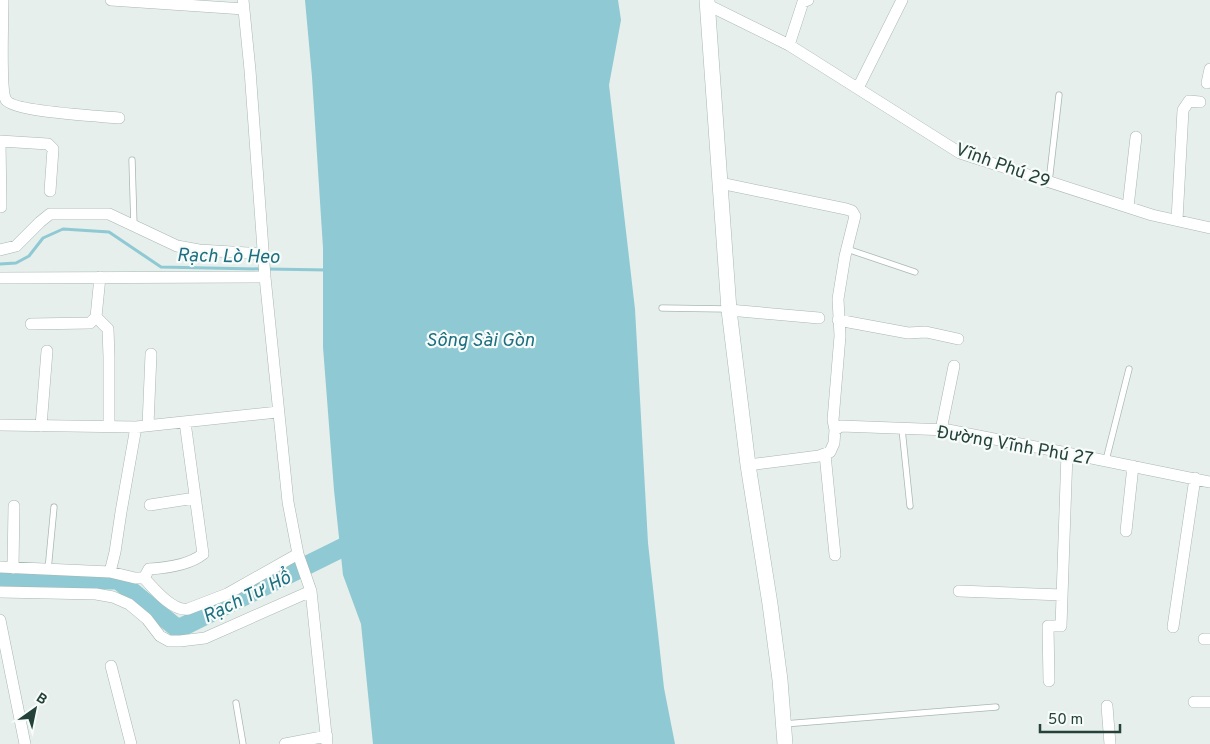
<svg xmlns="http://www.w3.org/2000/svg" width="1210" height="744" font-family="Overpass,sans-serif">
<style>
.water{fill:#8ec9d4}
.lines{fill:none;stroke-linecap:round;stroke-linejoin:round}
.stream{stroke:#8ec9d4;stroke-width:3}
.river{stroke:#8ec9d4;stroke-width:19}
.lane-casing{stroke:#a8b8b2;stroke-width:7}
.street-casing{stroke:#a8b8b2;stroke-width:12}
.secondary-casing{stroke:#a4bbb3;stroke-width:16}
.lane{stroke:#fff;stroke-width:5.5}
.street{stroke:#fff;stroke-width:11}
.secondary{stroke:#fff;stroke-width:15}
.labels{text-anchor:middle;stroke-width:4.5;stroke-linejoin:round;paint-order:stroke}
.street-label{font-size:18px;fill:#24423a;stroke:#f7fbf9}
.water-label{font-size:19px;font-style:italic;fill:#1c6f80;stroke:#f7fbf9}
</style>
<rect width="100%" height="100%" fill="#e6efeb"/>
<path class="water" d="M 305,0 L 618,0 L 621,20 L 609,85 L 635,309 L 648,543 L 664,688 L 675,744 L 373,744 L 361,624 L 343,575 L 334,490 L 323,347 L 323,248 L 312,77 Z"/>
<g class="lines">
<path class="stream" d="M 0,264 L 16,263 L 29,256 L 43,238 L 63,229 L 109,232 L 161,267 L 262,269
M 268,269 L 327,270"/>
<path class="river" d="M 0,579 L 118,580 L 178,629 L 362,538"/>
<g class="lane-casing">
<path id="lane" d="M 132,160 L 134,226
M 1049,182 L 1059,95
M 847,249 L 915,272
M 662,308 L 727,309
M 902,429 L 910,506
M 1106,460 L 1129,369
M 48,570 L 54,507
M 236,703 L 243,744
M 784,724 L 996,707"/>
</g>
<g class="street-casing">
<path id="street" d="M 3,0 C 3,16 0,91 6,100 C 14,112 100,116 119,118
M 111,0 L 244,9
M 243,0 L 250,70 L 265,277 L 288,502 L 298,554 L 311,591 L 327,744
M 708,5 L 789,45 L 960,153 L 1152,215 L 1210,228
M 789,45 L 803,2 L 808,0
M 1207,83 L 1210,69
M 858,88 L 902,0
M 0,141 L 48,144 L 53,149 L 50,191
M 0,141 L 1,207
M 720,183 L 846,209 L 852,211 L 855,216 L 845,256 L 838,299 L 840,336 L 833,420 L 835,430
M 1128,207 L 1136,137
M 1177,220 L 1183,110 L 1189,101 L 1200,102
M 0,250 L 16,246 L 40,222 L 50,214 L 109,214 L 177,246 L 199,250 L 263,254
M 0,278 L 265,277
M 729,310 L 819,318
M 96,317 L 108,329 L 109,357 L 109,426
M 838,320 L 908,333 L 926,332 L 958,339
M 31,324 L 90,323 L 96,317 L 100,277
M 185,422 L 203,554 C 189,565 167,568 149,569 L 144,578 C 154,589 173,612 188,609 L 227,594 L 298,554
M 0,425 L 136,427 L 278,412
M 148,425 L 151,354
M 41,426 L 47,351
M 941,430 L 954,366
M 825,454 L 835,555
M 748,465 L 819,456 L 830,452 L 834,443 L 835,430 L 841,426 L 948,430 L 1067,453 L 1210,482
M 150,505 L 195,498
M 1126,531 L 1133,466
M 0,567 L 110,572 L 135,578 L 144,578
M 13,568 L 14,506
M 110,572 L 115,552 L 121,512 L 136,427
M 959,591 L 1062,595
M 0,592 L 96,594 L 113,597 L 129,604 L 147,619 L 160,636 L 169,641 L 180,641 L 205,638 L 311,591
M 0,620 L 25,744
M 1173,627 L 1195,478
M 1204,639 L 1210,639
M 111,666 L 131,744
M 1049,681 L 1048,626 L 1061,626 L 1067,453
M 1194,702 L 1210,702
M 1107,706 L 1110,744
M 285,744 L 327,736"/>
</g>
<g class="secondary-casing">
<path id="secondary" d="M 707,0 L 729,310 L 748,465 L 770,604 L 780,680 L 785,744"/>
</g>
<use href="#lane" class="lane"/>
<use href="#street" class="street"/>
<use href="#secondary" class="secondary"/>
</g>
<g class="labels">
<g class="street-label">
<text transform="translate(1003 165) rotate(20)" y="6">Vĩnh Phú 29</text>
<text transform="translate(1015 445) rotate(10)" y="6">Đường Vĩnh Phú 27</text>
</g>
<g class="water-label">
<text transform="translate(228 255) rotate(1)" y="7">Rạch Lò Heo</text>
<text x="480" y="346">Sông Sài Gòn</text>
<text transform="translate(246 596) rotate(-26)" y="7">Rạch Tư Hổ</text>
</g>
</g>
<g transform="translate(35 709) rotate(33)" stroke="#f7fbf9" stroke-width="4" paint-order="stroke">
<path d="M0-4L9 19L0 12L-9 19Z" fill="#24423a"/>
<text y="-8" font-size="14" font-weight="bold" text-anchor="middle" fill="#24423a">B</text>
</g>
<path d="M1040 724v8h80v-8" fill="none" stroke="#24423a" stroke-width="2.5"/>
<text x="1048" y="724" font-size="15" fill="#24423a" stroke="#f7fbf9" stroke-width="4" paint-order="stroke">50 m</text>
</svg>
